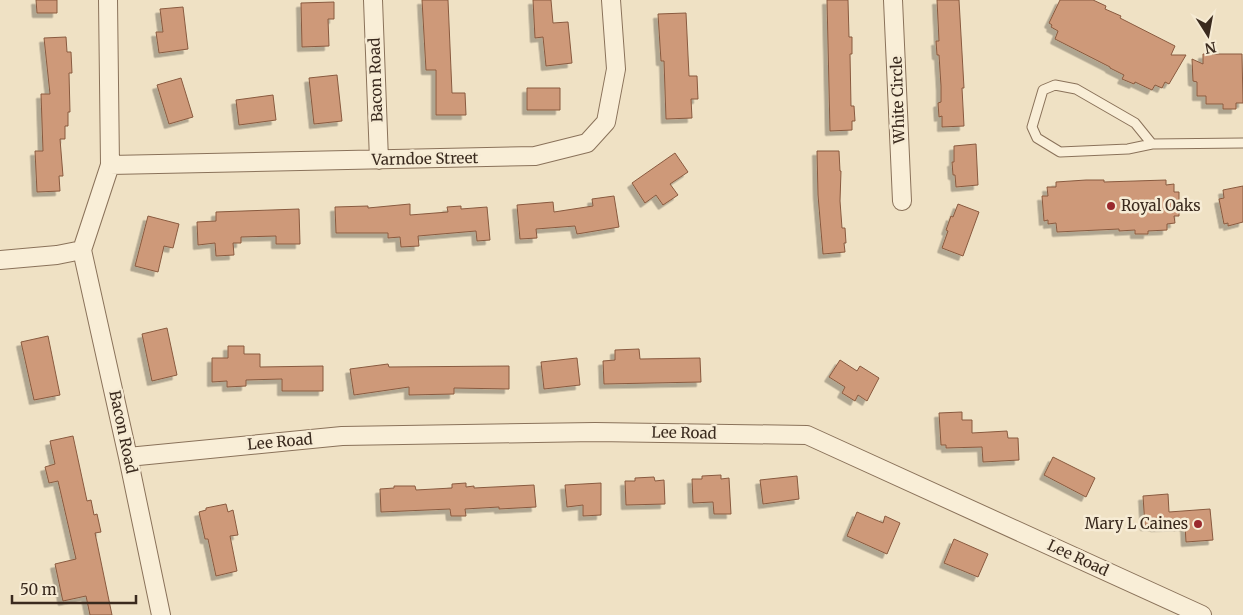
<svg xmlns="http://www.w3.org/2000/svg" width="1243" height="615" font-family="Merriweather,serif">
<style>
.building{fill:#ce9979;stroke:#895a3f;filter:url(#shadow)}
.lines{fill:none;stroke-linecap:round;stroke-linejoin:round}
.lane-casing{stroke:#8a725a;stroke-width:11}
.street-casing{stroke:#8a725a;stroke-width:20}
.lane{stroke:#f9eed7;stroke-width:9}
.street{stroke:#f9eed7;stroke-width:18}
.poi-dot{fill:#9a292e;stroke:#f6ebd4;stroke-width:2}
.labels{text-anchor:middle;stroke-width:5;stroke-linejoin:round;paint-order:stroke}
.street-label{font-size:15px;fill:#3a2a1e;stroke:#f6ebd4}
.poi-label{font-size:15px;fill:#3a2a1e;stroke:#f6ebd4;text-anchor:start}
</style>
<defs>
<filter id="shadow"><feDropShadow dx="-4.5" dy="4.5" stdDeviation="0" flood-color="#0004"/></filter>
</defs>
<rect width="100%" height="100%" fill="#efe1c4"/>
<path class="building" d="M 36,0 L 57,0 L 57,13 L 37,13 Z
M 422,0 L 448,0 L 452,93 L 465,93 L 466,115 L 436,115 L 436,70 L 426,70 Z
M 533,0 L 551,0 L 553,23 L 568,22 L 572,63 L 546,66 L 543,37 L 535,38 Z
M 827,0 L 848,0 L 849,37 L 852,37 L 852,54 L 850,54 L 851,106 L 854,106 L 855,121 L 852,121 L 852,130 L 830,131 Z
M 937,0 L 959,0 L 964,88 L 962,88 L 964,126 L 942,127 L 942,116 L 939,117 L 938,103 L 941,102 L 941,86 L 939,55 L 937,55 L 936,41 L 939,41 Z
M 1060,0 L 1093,0 L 1106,6 L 1105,9 L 1121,16 L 1120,18 L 1175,46 L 1171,55 L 1186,55 L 1169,84 L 1165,82 L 1162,88 L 1155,85 L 1152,90 L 1135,82 L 1134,84 L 1122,79 L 1124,75 L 1110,68 L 1110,67 L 1055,39 L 1058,31 L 1051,27 L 1052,25 L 1049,23 Z
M 334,2 L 334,19 L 328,19 L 329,46 L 302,47 L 301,3 Z
M 183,7 L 188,49 L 159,53 L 156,32 L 163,32 L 160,9 Z
M 686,13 L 689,76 L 697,76 L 698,99 L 691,99 L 692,118 L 666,119 L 664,61 L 661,61 L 658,14 Z
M 66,37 L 67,52 L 71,52 L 72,73 L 69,73 L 70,112 L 68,112 L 68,126 L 65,126 L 65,139 L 60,139 L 63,176 L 59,176 L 60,191 L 37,192 L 35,151 L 43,151 L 41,94 L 50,94 L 44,38 Z
M 1203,54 L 1242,54 L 1243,103 L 1236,103 L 1236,109 L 1223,109 L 1223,104 L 1206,104 L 1206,96 L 1197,96 L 1197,82 L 1193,81 L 1192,59 L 1203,64 Z
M 337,75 L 342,121 L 314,124 L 309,78 Z
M 181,78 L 193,117 L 169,124 L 157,85 Z
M 527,88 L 560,88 L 560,110 L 527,110 Z
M 273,95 L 276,120 L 239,125 L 236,100 Z
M 976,144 L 978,185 L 956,187 L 955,175 L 953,175 L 952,162 L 954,162 L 954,146 Z
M 817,151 L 839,151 L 840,171 L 841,171 L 840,201 L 842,228 L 845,228 L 846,243 L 844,243 L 845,252 L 823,254 L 818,195 Z
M 675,153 L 688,172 L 670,184 L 678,195 L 663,205 L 656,195 L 645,203 L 632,183 Z
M 1086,180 L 1104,180 L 1104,182 L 1166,180 L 1166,185 L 1174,184 L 1174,192 L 1179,192 L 1179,216 L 1174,216 L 1175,223 L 1167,224 L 1167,230 L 1148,231 L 1148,234 L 1135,234 L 1135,230 L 1119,231 L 1119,229 L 1057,232 L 1056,223 L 1048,224 L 1048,220 L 1044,221 L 1042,196 L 1048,196 L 1047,187 L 1056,187 L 1056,182 Z
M 1243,186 L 1243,222 L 1228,226 L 1228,223 L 1224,224 L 1219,199 L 1224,198 L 1223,190 Z
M 614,196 L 619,227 L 577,234 L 575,226 L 536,229 L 537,238 L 520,239 L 517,205 L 553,202 L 554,212 L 593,206 L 592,199 Z
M 410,204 L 410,215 L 448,212 L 447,207 L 461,206 L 461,209 L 487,207 L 490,240 L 477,241 L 476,231 L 418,236 L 419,246 L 401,247 L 400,237 L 388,238 L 388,233 L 336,233 L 335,207 L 368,206 L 368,208 Z
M 958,204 L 979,212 L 963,256 L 942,248 L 948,231 L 946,230 L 951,216 L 953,217 Z
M 299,209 L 300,244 L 276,244 L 276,236 L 241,237 L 241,243 L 233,243 L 234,255 L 216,256 L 215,243 L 198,245 L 197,222 L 216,221 L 216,212 Z
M 148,216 L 179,224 L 173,248 L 164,246 L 158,272 L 135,266 Z
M 167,328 L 177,375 L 152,381 L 142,334 Z
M 48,336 L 60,395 L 34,400 L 21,342 Z
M 228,346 L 244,346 L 244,354 L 260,354 L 260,367 L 323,366 L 323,391 L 282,391 L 282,379 L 246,380 L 246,386 L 227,387 L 227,381 L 212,382 L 212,358 L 228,358 Z
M 639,349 L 640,359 L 700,358 L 701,382 L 604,384 L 603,361 L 615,360 L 615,350 Z
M 577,358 L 580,385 L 544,389 L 541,362 Z
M 840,360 L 857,371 L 860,366 L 879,378 L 867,401 L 858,395 L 855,401 L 842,393 L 845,387 L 829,377 Z
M 388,364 L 389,367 L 509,366 L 509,389 L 454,388 L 454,394 L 409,395 L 409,387 L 354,395 L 350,369 Z
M 962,412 L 962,420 L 972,420 L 972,433 L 1007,431 L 1008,438 L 1018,438 L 1019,460 L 983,462 L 982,447 L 946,448 L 946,445 L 941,445 L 939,413 Z
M 73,436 L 87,501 L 91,500 L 94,515 L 97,514 L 101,532 L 95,533 L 112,615 L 90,615 L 86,596 L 63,601 L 62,597 L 55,564 L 76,559 L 58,481 L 49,483 L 45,467 L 55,464 L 50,441 Z
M 1053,457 L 1095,478 L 1086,497 L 1044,475 Z
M 721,475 L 721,479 L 729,478 L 731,514 L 714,514 L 713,502 L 693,503 L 692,479 L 702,479 L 702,476 Z
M 797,476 L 799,499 L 763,504 L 760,480 Z
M 654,477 L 655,481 L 664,480 L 665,504 L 626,505 L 625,481 L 635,481 L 635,478 Z
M 466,483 L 466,487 L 474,486 L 474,488 L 534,485 L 536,507 L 499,509 L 499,507 L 465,509 L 466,516 L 451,516 L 450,509 L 381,512 L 380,489 L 394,488 L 394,486 L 415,486 L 416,490 L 452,488 L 452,484 Z
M 601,483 L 601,515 L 583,516 L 583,505 L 567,507 L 565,485 Z
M 1168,494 L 1169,512 L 1210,509 L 1213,540 L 1186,542 L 1185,526 L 1155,527 L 1155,526 L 1145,526 L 1143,496 Z
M 226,504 L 228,512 L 233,510 L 238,535 L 230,536 L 237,571 L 216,576 L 208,539 L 205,539 L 199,512 L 206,510 L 206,508 Z
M 857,512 L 883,523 L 885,516 L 900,523 L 887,554 L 847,536 Z
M 954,539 L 988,554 L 978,577 L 944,563 Z"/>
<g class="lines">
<g class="lane-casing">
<path id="lane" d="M 1152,144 L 1135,123 L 1076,89 L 1055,85 L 1043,90 L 1032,127 L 1037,138 L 1060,152 L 1128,149 L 1152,144 L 1243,143"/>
</g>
<g class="street-casing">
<path id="street" d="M 373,0 L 379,160
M 893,0 L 902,201
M 110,165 L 535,156 L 587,143 L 606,122 L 616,69 L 611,0
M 82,250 L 128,457 L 161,615
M 82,250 L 110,165 L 108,0
M 0,260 L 57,255 L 82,250
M 128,457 L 342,436 L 595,432 L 807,435 L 1202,615"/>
</g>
<use href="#lane" class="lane"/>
<use href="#street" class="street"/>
</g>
<g class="poi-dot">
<circle cx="1111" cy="206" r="5"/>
<circle cx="1198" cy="524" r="5"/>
</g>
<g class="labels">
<g class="street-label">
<text transform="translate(376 80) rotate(-92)" y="5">Bacon Road</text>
<text transform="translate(898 100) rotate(-92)" y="5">White Circle</text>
<text transform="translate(425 159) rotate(-1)" y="5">Varndoe Street</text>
<text transform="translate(123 432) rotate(78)" y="5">Bacon Road</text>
<text transform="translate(684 433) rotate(1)" y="5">Lee Road</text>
<text transform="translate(280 442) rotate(-5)" y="5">Lee Road</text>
<text transform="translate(1078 558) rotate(25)" y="5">Lee Road</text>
</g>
<g class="poi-label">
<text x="1121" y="211">Royal Oaks</text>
<text x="1188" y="529" text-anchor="end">Mary L Caines</text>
</g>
</g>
<g transform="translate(1208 35) rotate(169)" stroke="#f6ebd4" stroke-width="4" paint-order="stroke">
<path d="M0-4L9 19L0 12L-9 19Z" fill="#3a2a1e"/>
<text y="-8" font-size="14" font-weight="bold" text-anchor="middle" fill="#3a2a1e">N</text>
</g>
<path d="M12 595v8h124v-8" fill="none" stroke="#3a2a1e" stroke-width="2.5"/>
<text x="20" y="595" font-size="15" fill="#3a2a1e" stroke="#f6ebd4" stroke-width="4" paint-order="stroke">50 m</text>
</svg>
